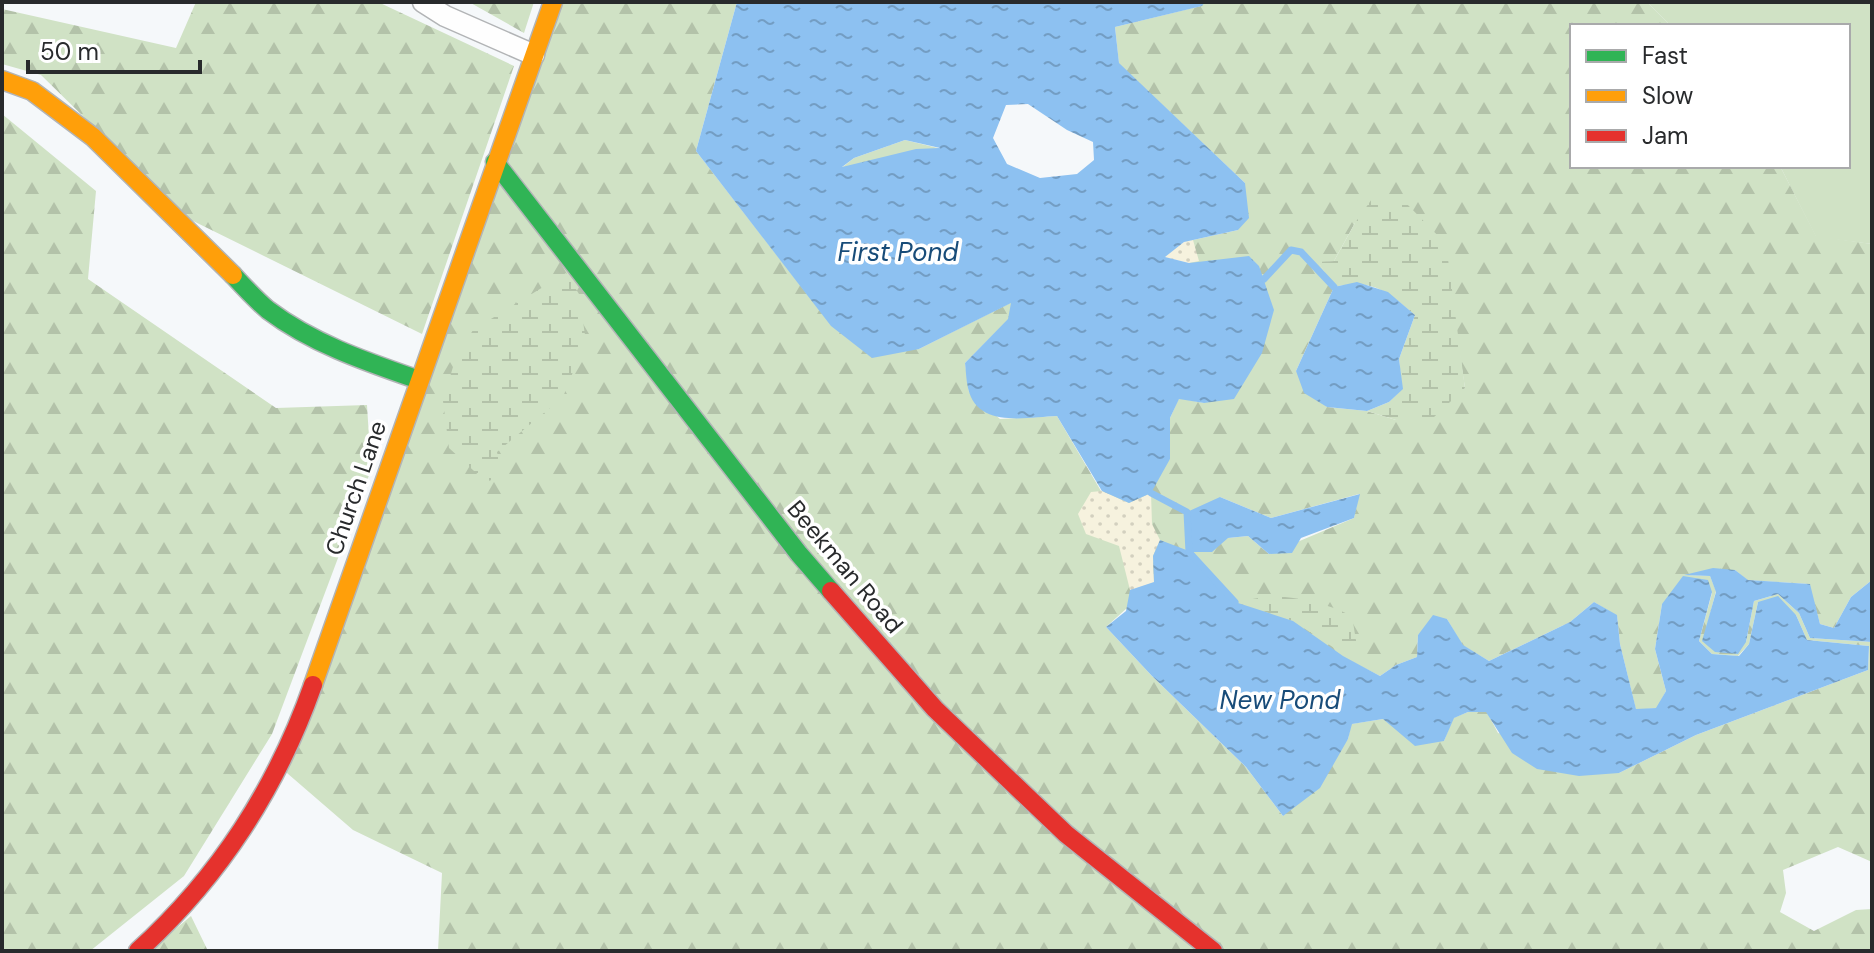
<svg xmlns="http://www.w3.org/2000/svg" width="1874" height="953" font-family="'DM Sans',sans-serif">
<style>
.green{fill:#d0e2c5}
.forest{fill:url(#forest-firs);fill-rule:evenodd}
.wetland{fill:url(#wetland-marsh)}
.sand{fill:url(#sand-dots)}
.water{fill:url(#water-ripples);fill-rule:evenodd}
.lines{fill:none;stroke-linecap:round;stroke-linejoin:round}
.stream{stroke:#8dc1f1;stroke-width:7}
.street-casing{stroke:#b2b4b6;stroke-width:23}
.fast-casing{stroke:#b2b4b6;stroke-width:21}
.slow-casing{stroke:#b2b4b6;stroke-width:21}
.jam-casing{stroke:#b2b4b6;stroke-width:21}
.street{stroke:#fefefe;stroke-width:20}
.fast{stroke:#30b455;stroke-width:18}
.slow{stroke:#ff9f0a;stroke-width:18}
.jam{stroke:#e5322d;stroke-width:18}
.labels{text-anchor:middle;stroke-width:7;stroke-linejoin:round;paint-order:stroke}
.street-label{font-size:24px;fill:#282a2c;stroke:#fff}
.water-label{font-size:26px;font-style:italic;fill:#184c79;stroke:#fff}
</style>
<defs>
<pattern id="forest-firs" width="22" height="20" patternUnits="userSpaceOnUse" patternTransform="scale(2)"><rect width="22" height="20" fill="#d0e2c5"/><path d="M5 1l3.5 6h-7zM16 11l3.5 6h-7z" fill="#b3c2a9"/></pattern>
<pattern id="wetland-marsh" width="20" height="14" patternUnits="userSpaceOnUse" patternTransform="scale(2)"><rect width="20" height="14" fill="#d0e2c5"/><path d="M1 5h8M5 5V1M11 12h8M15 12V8" fill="none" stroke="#b3c2a9"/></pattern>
<pattern id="sand-dots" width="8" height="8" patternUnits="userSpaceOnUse" patternTransform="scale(2)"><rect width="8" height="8" fill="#f6f2de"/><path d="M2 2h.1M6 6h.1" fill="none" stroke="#d3d0bf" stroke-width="1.8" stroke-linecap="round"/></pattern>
<pattern id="water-ripples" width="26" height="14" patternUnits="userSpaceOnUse" patternTransform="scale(2)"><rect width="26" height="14" fill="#8dc1f1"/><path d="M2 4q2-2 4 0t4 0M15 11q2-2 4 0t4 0" fill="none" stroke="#739dc3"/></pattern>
</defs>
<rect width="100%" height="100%" fill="#f5f8fa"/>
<path class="green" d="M 1647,2 L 1872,2 L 1872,244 L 1816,237 L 1780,166 L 1848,166 L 1848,26 L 1671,26 Z
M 905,140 L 942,149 L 840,169 L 854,158 Z"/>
<path class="forest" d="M 196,2 L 378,2 L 514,66 L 422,334 L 187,218 L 41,75 L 2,64 L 2,9 L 176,48 Z
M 469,2 L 534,2 L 524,33 Z
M 553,2 L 737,2 L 696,151 L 831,325 L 919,349 L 1012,302 L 1009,319 L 965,363 L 969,392 L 1000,419 L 1057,416 L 1101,491 L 1170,459 L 1170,418 L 1179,398 L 1204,403 L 1189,263 L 1184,242 L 1238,230 L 1245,183 L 1119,64 L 1115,27 L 1201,6 L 1205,2 L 1647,2 L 1671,26 L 1572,26 L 1572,166 L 1780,166 L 1816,236 L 1872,244 L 1872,580 L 1851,597 L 1834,628 L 1820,624 L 1809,584 L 1747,580 L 1735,570 L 1688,575 L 1710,576 L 1716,591 L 1703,641 L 1746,642 L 1754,601 L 1778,594 L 1799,613 L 1810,638 L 1872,642 L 1872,862 L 1838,847 L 1783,870 L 1786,893 L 1780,912 L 1814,931 L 1856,910 L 1872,909 L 1872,951 L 438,951 L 442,873 L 353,830 L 280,767 ZM 1355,223 L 1455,323 L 1465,388 L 1396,420 L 1367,411 L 1327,407 L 1296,371 L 1334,287 L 1319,263 L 1334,261 ZM 1359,494 L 1354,518 L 1269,554 L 1248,536 L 1228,538 L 1220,497 L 1271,518 ZM 1189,552 L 1235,602 L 1380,676 L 1396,665 L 1417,657 L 1418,635 L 1447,619 L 1462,645 L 1489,661 L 1570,622 L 1594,602 L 1617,616 L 1620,644 L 1636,710 L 1657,708 L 1666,691 L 1655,649 L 1662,604 L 1712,593 L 1699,641 L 1712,654 L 1738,656 L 1749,644 L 1758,602 L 1796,615 L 1807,640 L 1869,646 L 1868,670 L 1696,735 L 1619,773 L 1498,733 L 1487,712 L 1468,712 L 1453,718 L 1444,741 L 1383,719 L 1351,724 L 1348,739 L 1283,816 L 1246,767 L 1152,676 L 1106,627 Z
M 2,114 L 96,191 L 88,279 L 276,408 L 367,405 L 371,470 L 272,734 L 184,876 L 90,951 L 2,951 Z
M 191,916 L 208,951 L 149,951 Z"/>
<path class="wetland" d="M 1374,196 L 1406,203 L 1446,244 L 1465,388 L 1434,417 L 1396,420 L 1367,411 L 1389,402 L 1402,389 L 1399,359 L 1415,315 C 1387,291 1372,278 1334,287 L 1318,262 L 1334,261 L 1355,223 Z
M 566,273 L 579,294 L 585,335 L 575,367 L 563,397 L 497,452 L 502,476 L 486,482 L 449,448 L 443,401 L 455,360 L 473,330 Z
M 1270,596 C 1299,597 1326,603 1352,616 L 1359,659 L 1354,661 L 1293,621 L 1235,602 Z"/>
<path class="sand" d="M 1193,240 L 1199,261 L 1189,263 L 1164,257 L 1184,242 Z
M 1102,491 L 1129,503 L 1151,493 L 1152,524 L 1160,540 L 1153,556 L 1154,583 L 1147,589 L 1130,590 L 1119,546 L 1086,534 L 1078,514 L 1091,492 Z"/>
<path class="water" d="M 737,2 L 1205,2 L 1202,6 L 1115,27 L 1119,63 L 1245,183 L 1249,218 L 1238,230 L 1184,242 L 1165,257 L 1189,263 L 1249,256 L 1259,266 L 1274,310 L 1262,353 L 1234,399 L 1204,403 L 1179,399 L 1170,418 L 1170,459 L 1151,493 L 1129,503 L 1102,491 L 1057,416 C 1027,417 977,429 968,388 C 966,380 966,371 965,363 L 1008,319 L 1011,303 L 919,349 L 872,358 L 831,326 L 696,151 ZM 1028,104 L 1067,130 L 1093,142 L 1094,160 L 1077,174 L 1040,178 L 1007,164 L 993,138 L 1006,105 ZM 905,140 L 940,148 L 916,149 L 842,167 L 854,158 Z
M 1357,282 L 1388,292 L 1415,315 L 1399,359 L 1403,389 L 1389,402 L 1367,411 L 1327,407 L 1304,393 L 1296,371 L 1334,287 Z
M 1360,494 L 1354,518 L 1301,538 L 1292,553 L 1269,554 L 1248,536 L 1228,538 L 1212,552 L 1190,552 L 1235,602 L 1293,621 L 1343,656 L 1380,676 L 1396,665 L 1417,657 L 1418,635 L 1433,615 L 1447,619 L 1463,645 L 1489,661 L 1570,622 L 1594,602 L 1617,615 L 1620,644 L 1636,709 L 1656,708 L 1666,691 L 1655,649 L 1662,604 L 1683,576 L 1708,580 L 1712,592 L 1699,641 L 1712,654 L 1739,656 L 1749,644 L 1758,602 L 1778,596 L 1796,615 L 1807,640 L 1869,646 L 1868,670 L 1696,735 L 1619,773 L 1579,776 L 1537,769 L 1512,753 L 1486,712 L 1468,712 L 1454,718 L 1444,741 L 1415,746 L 1383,719 L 1352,724 L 1348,739 L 1320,788 L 1283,816 L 1246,767 L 1152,676 L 1106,627 L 1126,611 L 1130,590 L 1154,582 L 1153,556 L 1160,540 L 1189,551 L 1187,512 L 1220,497 L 1271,518 Z
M 1713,568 L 1735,570 L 1748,580 L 1810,584 L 1820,624 L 1834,628 L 1851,597 L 1872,580 L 1872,642 L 1810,638 L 1799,613 L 1778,594 L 1754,601 L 1746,642 L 1738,654 L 1715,652 L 1702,641 L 1716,592 L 1710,576 L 1684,575 Z"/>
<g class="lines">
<path class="stream" d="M 1264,279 L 1291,250 L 1301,252 L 1334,287
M 1151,493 L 1187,512 L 1189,552 L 1235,602"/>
<g class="street-casing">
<path id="street" d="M 423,2 L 445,16 L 534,55"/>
</g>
<g class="fast-casing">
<path id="fast" d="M 495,162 L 799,554 L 831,591
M 233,275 C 244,287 256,300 268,310 C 313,344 367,362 419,380"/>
</g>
<g class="slow-casing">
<path id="slow" d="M 2,80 L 32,91 L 93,137 L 233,275
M 313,685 L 553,2"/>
</g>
<g class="jam-casing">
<path id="jam" d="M 831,591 L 935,709 L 1066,834 L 1213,951
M 138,951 C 220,876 276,789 313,685"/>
</g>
<use href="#street" class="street"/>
<use href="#fast" class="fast"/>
<use href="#slow" class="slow"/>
<use href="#jam" class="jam"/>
</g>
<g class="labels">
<g class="street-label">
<text transform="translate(356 488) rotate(-71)" y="8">Church Lane</text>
<text transform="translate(845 567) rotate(50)" y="8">Beekman Road</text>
</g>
<g class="water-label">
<text x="898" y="261">First Pond</text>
<text x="1280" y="709">New Pond</text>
</g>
</g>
<rect width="1874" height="953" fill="none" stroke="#282a2c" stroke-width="8"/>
<rect x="1570" y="24" width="280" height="144" fill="#ffffff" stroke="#a9aaab" stroke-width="2"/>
<rect x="1586" y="50" width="40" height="12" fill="#30b455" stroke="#a9aaab" stroke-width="2"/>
<text x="1642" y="64" font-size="24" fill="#282a2c">Fast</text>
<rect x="1586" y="90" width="40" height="12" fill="#ff9f0a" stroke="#a9aaab" stroke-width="2"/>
<text x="1642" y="104" font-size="24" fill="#282a2c">Slow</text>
<rect x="1586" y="130" width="40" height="12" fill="#e5322d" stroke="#a9aaab" stroke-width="2"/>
<text x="1642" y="144" font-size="24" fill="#282a2c">Jam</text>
<path d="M28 60v12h172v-12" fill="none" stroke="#282a2c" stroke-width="4"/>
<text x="40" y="60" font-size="24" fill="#282a2c" stroke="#ffffff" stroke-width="6" paint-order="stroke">50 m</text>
</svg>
